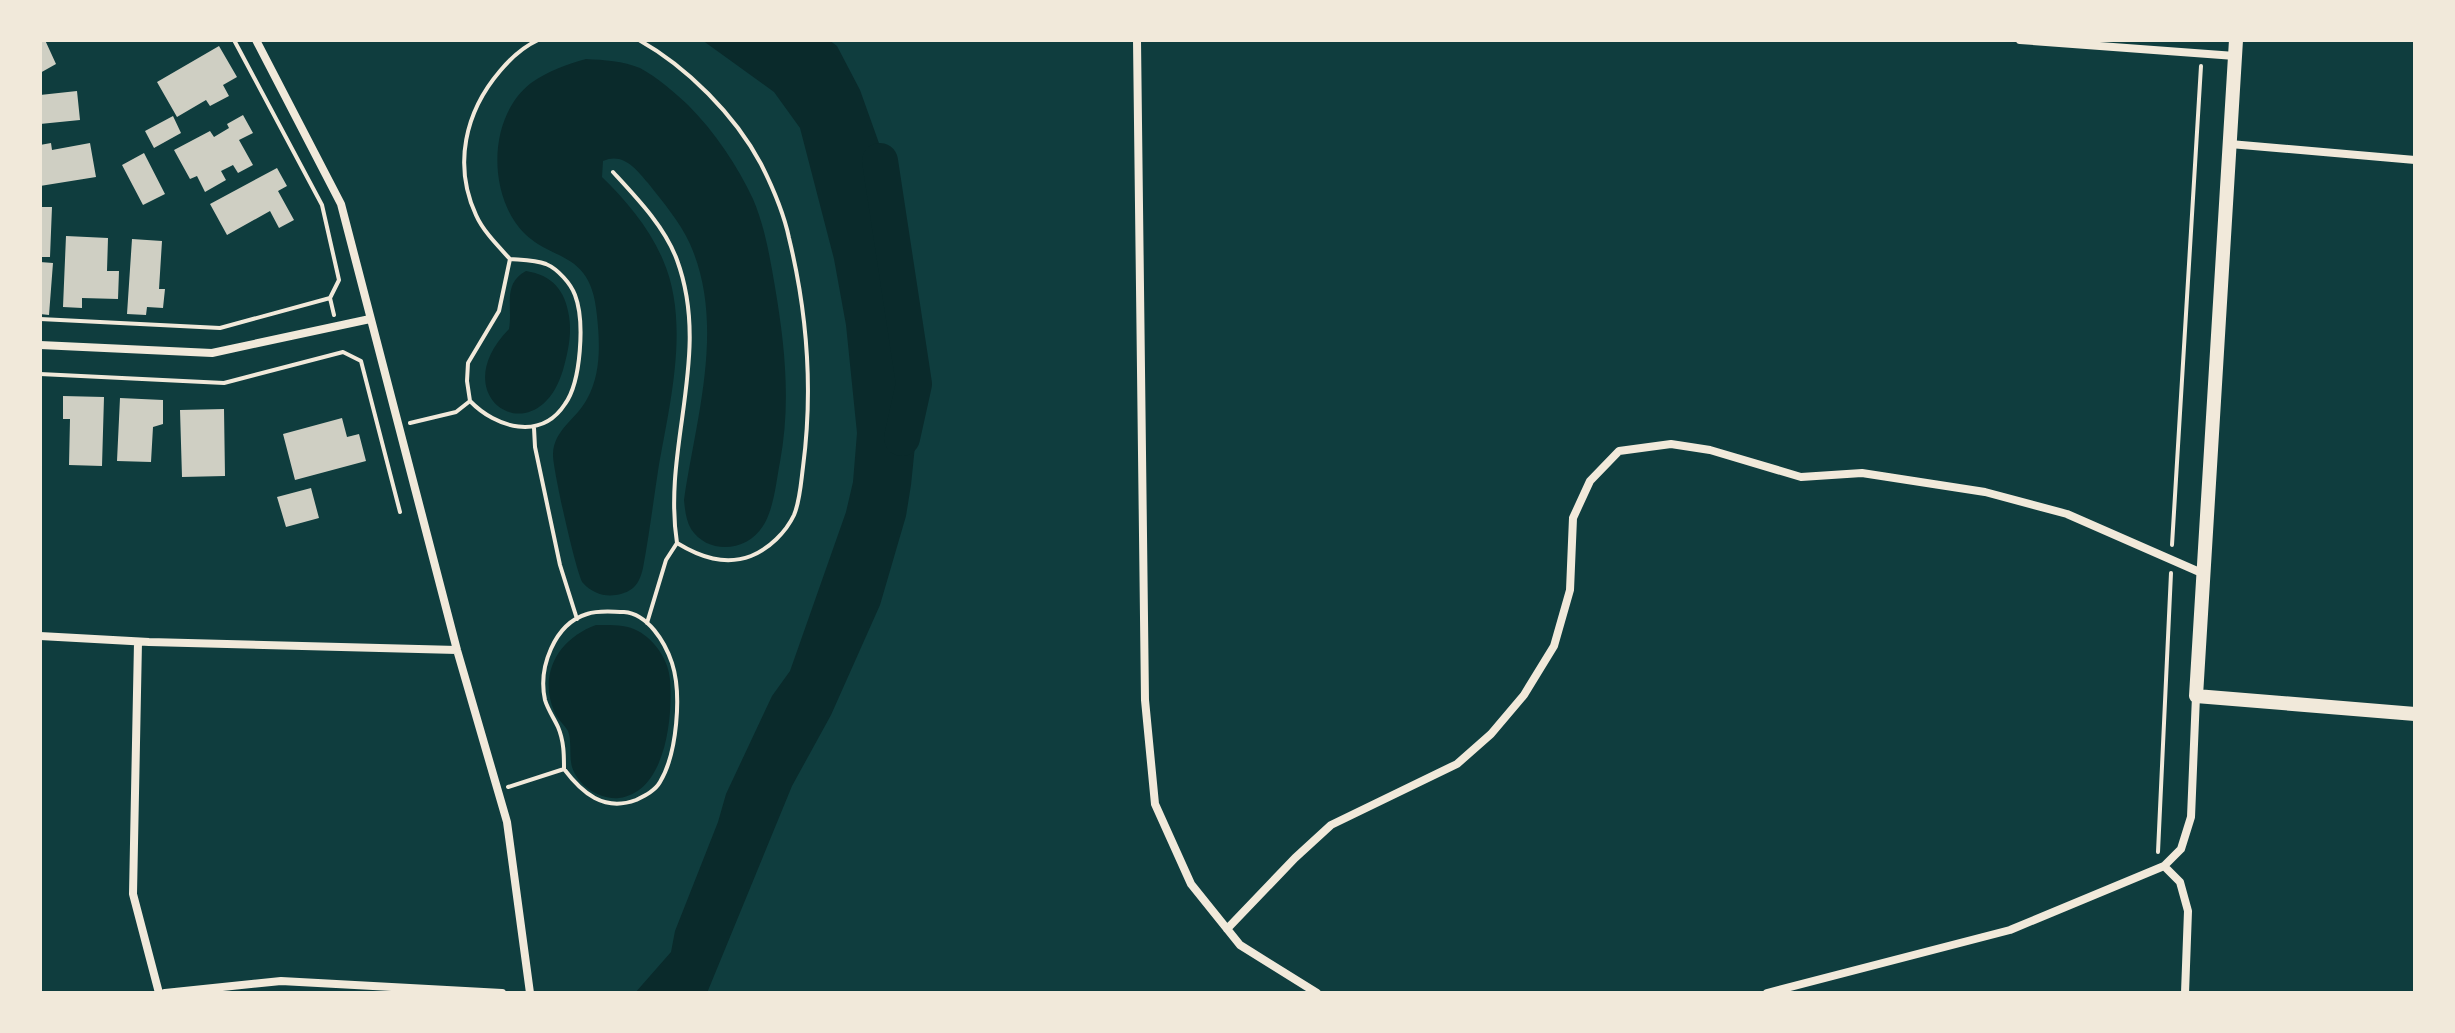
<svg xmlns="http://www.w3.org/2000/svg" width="2455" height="1033" font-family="'Roboto Condensed',sans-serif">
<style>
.water{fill:#0a2a2b}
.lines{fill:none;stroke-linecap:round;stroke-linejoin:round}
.river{stroke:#0a2a2b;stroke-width:36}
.building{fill:#cfcfc3}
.path{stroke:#f1e9da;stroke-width:4}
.minor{stroke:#f1e9da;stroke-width:8}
.tertiary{stroke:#f1e9da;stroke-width:14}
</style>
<rect width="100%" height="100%" fill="#0f3d3e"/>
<path class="water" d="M 702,40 L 829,40 L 837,46 L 860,90 L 885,160 L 888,223 L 903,278 L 909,328 L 916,436 L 911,485 L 906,516 L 880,605 L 831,715 L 792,786 L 707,993 L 635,993 L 671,952 L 675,931 L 718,822 L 726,794 L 772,696 L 790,671 L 846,512 L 853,482 L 857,433 L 846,325 L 834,259 L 800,128 L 774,92 Z
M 586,59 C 604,60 623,61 640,68 C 657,77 674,92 688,105 C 715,132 737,165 753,199 C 765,227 770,258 775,287 C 785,346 791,403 780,462 C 776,482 774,509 763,526 C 747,552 708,555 691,529 C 686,520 685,510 684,500 C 696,418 726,325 690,244 C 680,222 663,202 648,183 C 636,169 623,152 603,161 L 602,177 C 626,200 650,229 663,260 C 691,324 669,406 658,471 C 653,504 649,536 643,568 C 639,585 633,592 616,595 C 604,597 592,593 583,583 C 577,577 552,466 553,454 C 554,429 576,420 587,399 C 601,374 600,344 597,316 C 591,243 545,266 515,222 C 488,182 491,114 531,83 C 548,71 567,64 586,59 Z
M 526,271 C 552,275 565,290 569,316 C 572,334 568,352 563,370 C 537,457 441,398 509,329 C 513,307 502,284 526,271 Z
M 596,625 C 610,625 626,624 638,631 C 655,640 669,661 670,680 C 673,717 666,792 619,798 C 600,800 578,786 572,767 C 569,756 572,741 568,731 C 564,724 557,719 554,711 C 538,672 560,638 596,625 Z"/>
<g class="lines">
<path class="river" d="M 880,161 L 914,384 L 902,438"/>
</g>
<path class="building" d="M 40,40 L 45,40 L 56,64 L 40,73 Z
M 219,46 L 237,77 L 223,85 L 229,96 L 210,106 L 206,100 L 177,117 L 157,82 Z
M 77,91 L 80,120 L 40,124 L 40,95 Z
M 243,115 L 253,133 L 239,140 L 253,165 L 238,173 L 233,165 L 221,171 L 226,180 L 205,192 L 197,176 L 190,179 L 174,150 L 210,131 L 214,137 L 229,128 L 227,124 Z
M 173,116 L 181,133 L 154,148 L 145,131 Z
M 51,143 L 52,150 L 90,143 L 96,177 L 40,186 L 40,145 Z
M 144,153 L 165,194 L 143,205 L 122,165 Z
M 277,168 L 287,186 L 278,191 L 294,220 L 279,228 L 270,211 L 227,235 L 210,204 Z
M 40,207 L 52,207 L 50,257 L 40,257 Z
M 66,236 L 108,238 L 107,271 L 119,271 L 118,299 L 82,298 L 82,308 L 63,307 Z
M 132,239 L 162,241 L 159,289 L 165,289 L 163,308 L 147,307 L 146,315 L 127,314 Z
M 40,262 L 53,263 L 49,315 L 40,314 Z
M 63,396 L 104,397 L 102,466 L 69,465 L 70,419 L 63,419 Z
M 120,398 L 163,400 L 163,424 L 153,427 L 151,462 L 117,461 Z
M 224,409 L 225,476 L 182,477 L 180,410 Z
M 342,418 L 347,437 L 359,434 L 366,461 L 295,480 L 283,434 Z
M 311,488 L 319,518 L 286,527 L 277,497 Z"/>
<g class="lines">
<path class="path" d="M 639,40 C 687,67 735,115 761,164 C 772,186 784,214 789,238 C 807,312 813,391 803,467 C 801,482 800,501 794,515 C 786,532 769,549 751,556 C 725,566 700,557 677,543 L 666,560 L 647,623
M 613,172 C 637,198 665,227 677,260 C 712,355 662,447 677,543
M 330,298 L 334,315
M 40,319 L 220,328 L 330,298 L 339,280 L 322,205 L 234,40
M 40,374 L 224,383 L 343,352 L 361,361 L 400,512
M 470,401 C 496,428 541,441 565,404 C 581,382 585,321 575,295 C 571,284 558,269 546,264 C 535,260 521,260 510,259
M 410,423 L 456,412 L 470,401 L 467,381 L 468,363 L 499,311 L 510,259 C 498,246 483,231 476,215 C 453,165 465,112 500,71 C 510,59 523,47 538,40
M 534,428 L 535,447 L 560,565 L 577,619
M 2172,545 L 2201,66
M 508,787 L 564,769 C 582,793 604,812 636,800 C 644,796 655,791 660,782 C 677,754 682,694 672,663 C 665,642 648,614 624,612 C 612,612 599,610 587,614 C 554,624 538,668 545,700 C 548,710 554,718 558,727 C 564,741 564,755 564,769
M 2158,852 L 2171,573"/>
<path class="minor" d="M 256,40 L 341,204 L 457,650 L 507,822 L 530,993
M 1137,40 L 1145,700 L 1155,804 L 1191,884 L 1240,945 L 1317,993
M 2020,40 L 2235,56
M 2230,144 L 2415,160
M 40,345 L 212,353 L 370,319
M 40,636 L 149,642 L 457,650
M 138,642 L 133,894 L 159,993
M 2164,866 L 2180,882 L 2188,911 L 2185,993
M 1227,929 L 1295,858 L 1331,825 L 1457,764 L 1491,734 L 1524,695 L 1554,646 L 1570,590 L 1573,518 L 1590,481 L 1619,451 L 1671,444 L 1710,450 L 1801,477 L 1862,473 L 1985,492 L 2067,514 L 2204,574
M 165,993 L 281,981 L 502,993
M 1767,993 L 2010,930 L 2164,866 L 2181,849 L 2191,817 L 2196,696"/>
<path class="tertiary" d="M 2236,40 L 2196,696 L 2415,714"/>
</g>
<rect width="2455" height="1033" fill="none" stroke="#f1e9da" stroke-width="84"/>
</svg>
